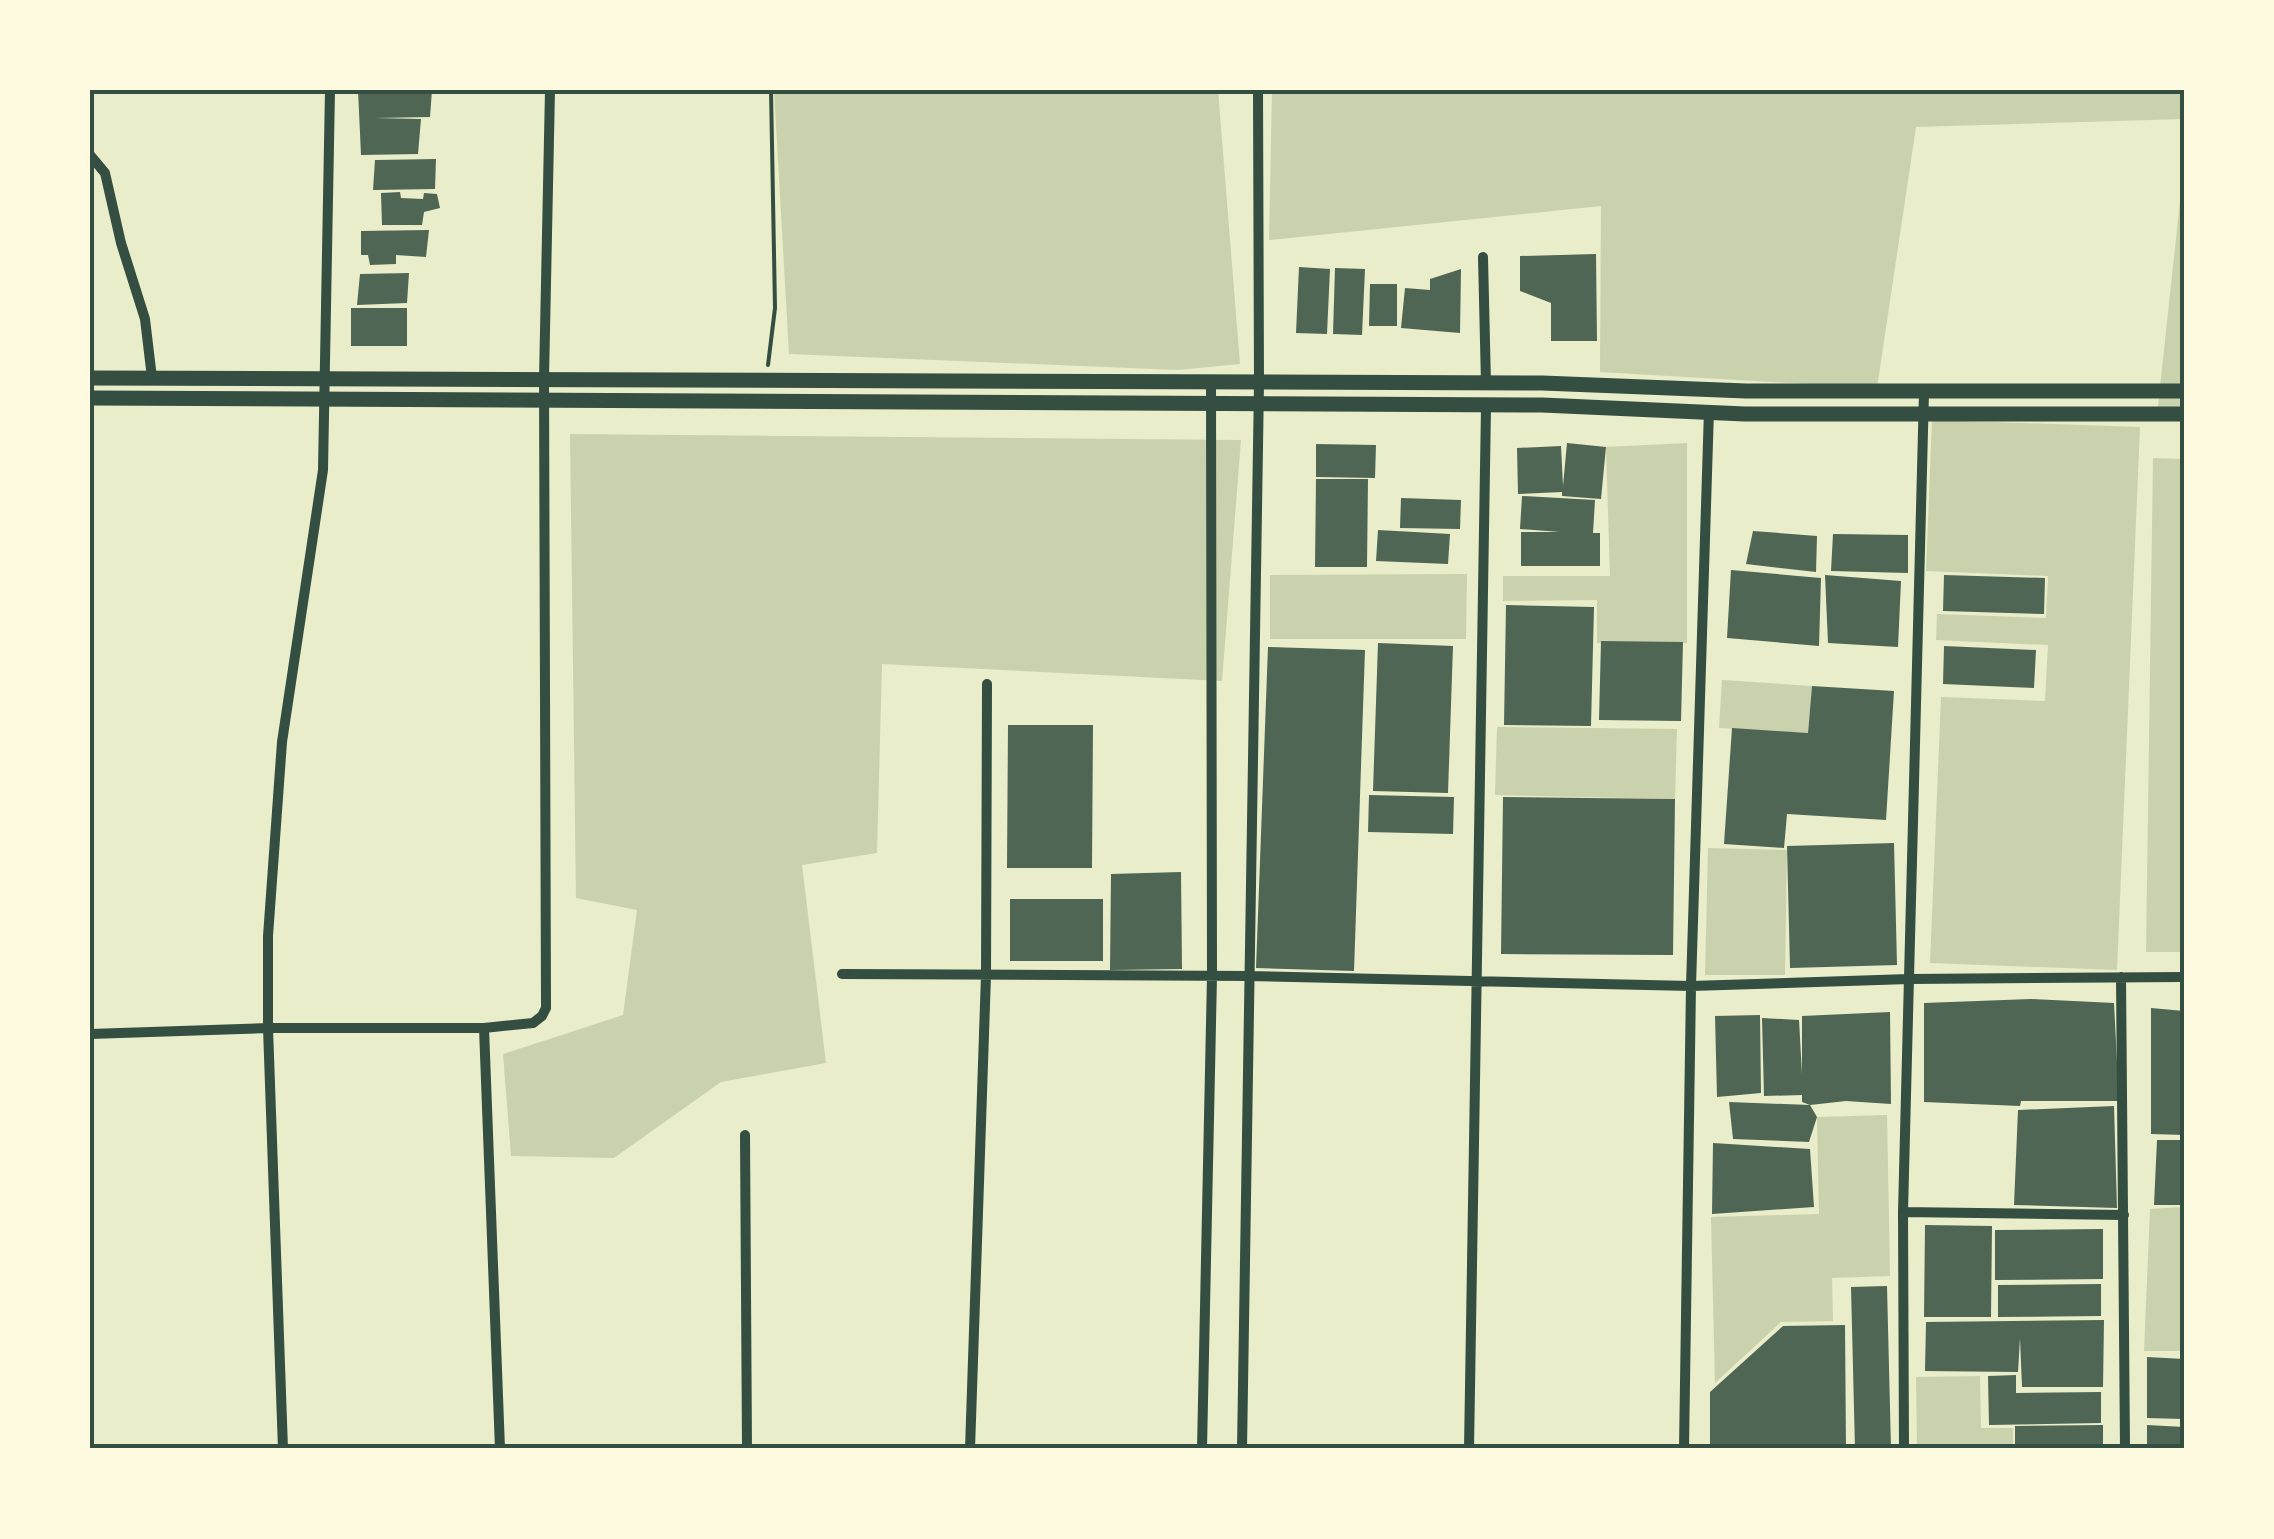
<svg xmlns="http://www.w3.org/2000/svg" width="2274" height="1539" font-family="'Nunito Sans',sans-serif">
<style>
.green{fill:#cad2ad}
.building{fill:#4f6655}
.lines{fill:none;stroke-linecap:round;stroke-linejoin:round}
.path{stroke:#344e41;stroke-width:4}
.minor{stroke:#344e41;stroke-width:10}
.secondary{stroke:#344e41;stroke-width:15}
.neatline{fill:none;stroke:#344e41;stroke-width:4}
</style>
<rect width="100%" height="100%" fill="#e9edc9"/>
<path class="green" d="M 774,90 L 1218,90 L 1240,364 L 1178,370 L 789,354 Z
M 1272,90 L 2184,90 L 2184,119 L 1916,127 L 1877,388 L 1600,372 L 1601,206 L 1269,240 Z
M 2184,164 L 2184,416 L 2157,415 Z
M 1932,420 L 2140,427 L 2117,970 L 1930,963 L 1941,697 L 2045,701 L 2048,645 L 1936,640 L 1937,614 L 2046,618 L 2048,576 L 1926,571 Z
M 570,434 L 1241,440 L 1222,681 L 882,664 L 877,853 L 802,865 L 826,1063 L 721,1082 L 614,1158 L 511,1156 L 503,1054 L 623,1015 L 637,910 L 576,898 Z
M 1687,443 L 1687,643 L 1597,643 L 1597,600 L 1503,601 L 1503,576 L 1610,576 L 1606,447 Z
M 2153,458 L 2184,459 L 2184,952 L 2146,952 Z
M 1467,574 L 1466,639 L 1270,639 L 1270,575 Z
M 1722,680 L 1812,686 L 1808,733 L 1719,728 Z
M 1497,727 L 1677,729 L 1675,799 L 1495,795 Z
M 1708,848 L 1787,850 L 1785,975 L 1705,975 Z
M 1887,1115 L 1890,1276 L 1832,1278 L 1833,1321 L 1781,1322 L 1715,1383 L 1711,1217 L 1819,1214 L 1817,1117 Z
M 2184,1207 L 2184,1351 L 2144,1351 L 2150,1209 Z
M 1980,1376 L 1981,1428 L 2013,1428 L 2013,1449 L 1917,1449 L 1916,1377 Z"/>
<path class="building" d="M 358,90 L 432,90 L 430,117 L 375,118 L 421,119 L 418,154 L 361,155 Z
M 436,159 L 435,189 L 373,190 L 375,160 Z
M 400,192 L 401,198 L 423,199 L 424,193 L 437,194 L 440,208 L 424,212 L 422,225 L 382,225 L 381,193 Z
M 429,230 L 426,257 L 396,255 L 396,264 L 370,265 L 368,255 L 361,255 L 361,231 Z
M 1596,254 L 1597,341 L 1551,341 L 1551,303 L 1520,291 L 1520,256 Z
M 1299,267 L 1330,269 L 1327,334 L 1296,333 Z
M 1335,268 L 1365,269 L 1362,335 L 1333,334 Z
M 1461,269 L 1460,333 L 1401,328 L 1405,288 L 1430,290 L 1430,279 Z
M 409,273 L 407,303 L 357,305 L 360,274 Z
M 1370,284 L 1397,284 L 1397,326 L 1369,326 Z
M 351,308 L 407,308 L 407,346 L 351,346 Z
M 1567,443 L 1606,447 L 1601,499 L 1562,496 L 1562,492 L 1518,494 L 1517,448 L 1561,446 L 1563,486 Z
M 1316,444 L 1376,445 L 1375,478 L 1316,477 Z
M 1316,479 L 1368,479 L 1367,567 L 1315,567 Z
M 1522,496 L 1595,500 L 1593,533 L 1600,533 L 1600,566 L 1521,566 L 1521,532 L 1560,532 L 1520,529 Z
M 1401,498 L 1461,500 L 1460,529 L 1400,528 Z
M 1378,530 L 1450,534 L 1448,564 L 1376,561 Z
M 1753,531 L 1817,536 L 1816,572 L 1746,564 Z
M 1833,534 L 1908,535 L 1908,573 L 1831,571 Z
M 1731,570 L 1821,578 L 1819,646 L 1727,638 Z
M 1825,575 L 1901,581 L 1898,647 L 1828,643 Z
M 1944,575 L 2045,578 L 2044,614 L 1943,611 Z
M 1506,605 L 1594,607 L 1591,726 L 1504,725 Z
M 1601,641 L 1683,642 L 1681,721 L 1599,720 Z
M 1378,643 L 1453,646 L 1448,793 L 1373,791 Z
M 1944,646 L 2036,650 L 2034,688 L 1943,684 Z
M 1268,647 L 1365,650 L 1354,971 L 1256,968 Z
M 1812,686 L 1894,691 L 1886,820 L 1787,814 L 1784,848 L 1724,844 L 1732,728 L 1808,733 Z
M 1008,725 L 1093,725 L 1092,868 L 1007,868 Z
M 1369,795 L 1454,797 L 1453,834 L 1368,832 Z
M 1503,797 L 1675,799 L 1673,955 L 1501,954 Z
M 1894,843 L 1897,965 L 1790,968 L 1787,846 Z
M 1181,872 L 1182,969 L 1110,970 L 1111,874 Z
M 1010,899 L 1103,899 L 1103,961 L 1010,961 Z
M 2031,999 L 2114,1003 L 2119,1101 L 2021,1101 L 2020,1106 L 1924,1102 L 1924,1003 Z
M 2151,1008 L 2184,1011 L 2184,1135 L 2151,1134 Z
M 1890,1012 L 1891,1104 L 1846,1101 L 1810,1105 L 1817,1117 L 1809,1142 L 1733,1139 L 1729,1102 L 1810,1105 L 1802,1102 L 1802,1095 L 1764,1096 L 1762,1018 L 1799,1020 L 1802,1074 L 1802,1016 Z
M 1760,1015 L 1761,1093 L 1717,1097 L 1715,1016 Z
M 2114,1106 L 2117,1208 L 2014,1205 L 2018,1110 Z
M 2157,1140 L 2184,1140 L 2184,1205 L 2154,1205 Z
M 1713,1143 L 1810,1149 L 1814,1207 L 1712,1214 Z
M 1925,1225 L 1992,1226 L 1991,1317 L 1924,1317 Z
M 2103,1229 L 2103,1279 L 1995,1280 L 1995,1230 Z
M 2101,1284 L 2101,1316 L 1998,1317 L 1998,1285 Z
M 1887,1286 L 1891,1449 L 1855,1449 L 1851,1287 Z
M 2104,1320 L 2103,1387 L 2022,1387 L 2020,1338 L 2018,1372 L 1925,1371 L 1926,1322 Z
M 1845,1325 L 1846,1449 L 1710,1449 L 1710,1392 L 1783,1326 Z
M 2147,1357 L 2184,1359 L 2184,1419 L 2147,1418 Z
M 2016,1375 L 2016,1393 L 2101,1392 L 2101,1423 L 1989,1425 L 1988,1376 Z
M 2103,1425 L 2103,1449 L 2015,1449 L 2015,1426 Z
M 2147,1425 L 2184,1427 L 2184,1449 L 2147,1449 Z"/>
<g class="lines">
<path class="path" d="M 768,365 L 775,308 L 771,90"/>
<path class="minor" d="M 90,155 L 105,173 L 121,243 L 145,319 L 152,378
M 1483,257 L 1486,384
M 842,974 L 1250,976 L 1691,986 L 1909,979 L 2184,977
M 2121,977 L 2125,1449
M 484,1028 L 500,1449
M 90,1034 L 268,1028 L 484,1028 L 533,1023 L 542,1016 L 546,1008 L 544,379 L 550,90
M 745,1135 L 747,1449
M 1903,1212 L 2124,1215
M 283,1449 L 268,1028 L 268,936 L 282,742 L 323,470 L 330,90
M 970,1449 L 986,975 L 987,684
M 1202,1449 L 1212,976 L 1211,383
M 1242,1449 L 1259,384 L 1258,90
M 1469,1449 L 1486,407
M 1684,1449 L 1691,986 L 1709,410
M 1904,1449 L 1903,1212 L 1924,392"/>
<path class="secondary" d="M 90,378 L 1542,383 L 1746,391 L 2184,391
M 90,398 L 1542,405 L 1745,414 L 2184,414"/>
</g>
<rect width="2274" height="1539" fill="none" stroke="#fefae0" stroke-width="185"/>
<rect x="92" y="92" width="2090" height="1354" class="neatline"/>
</svg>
